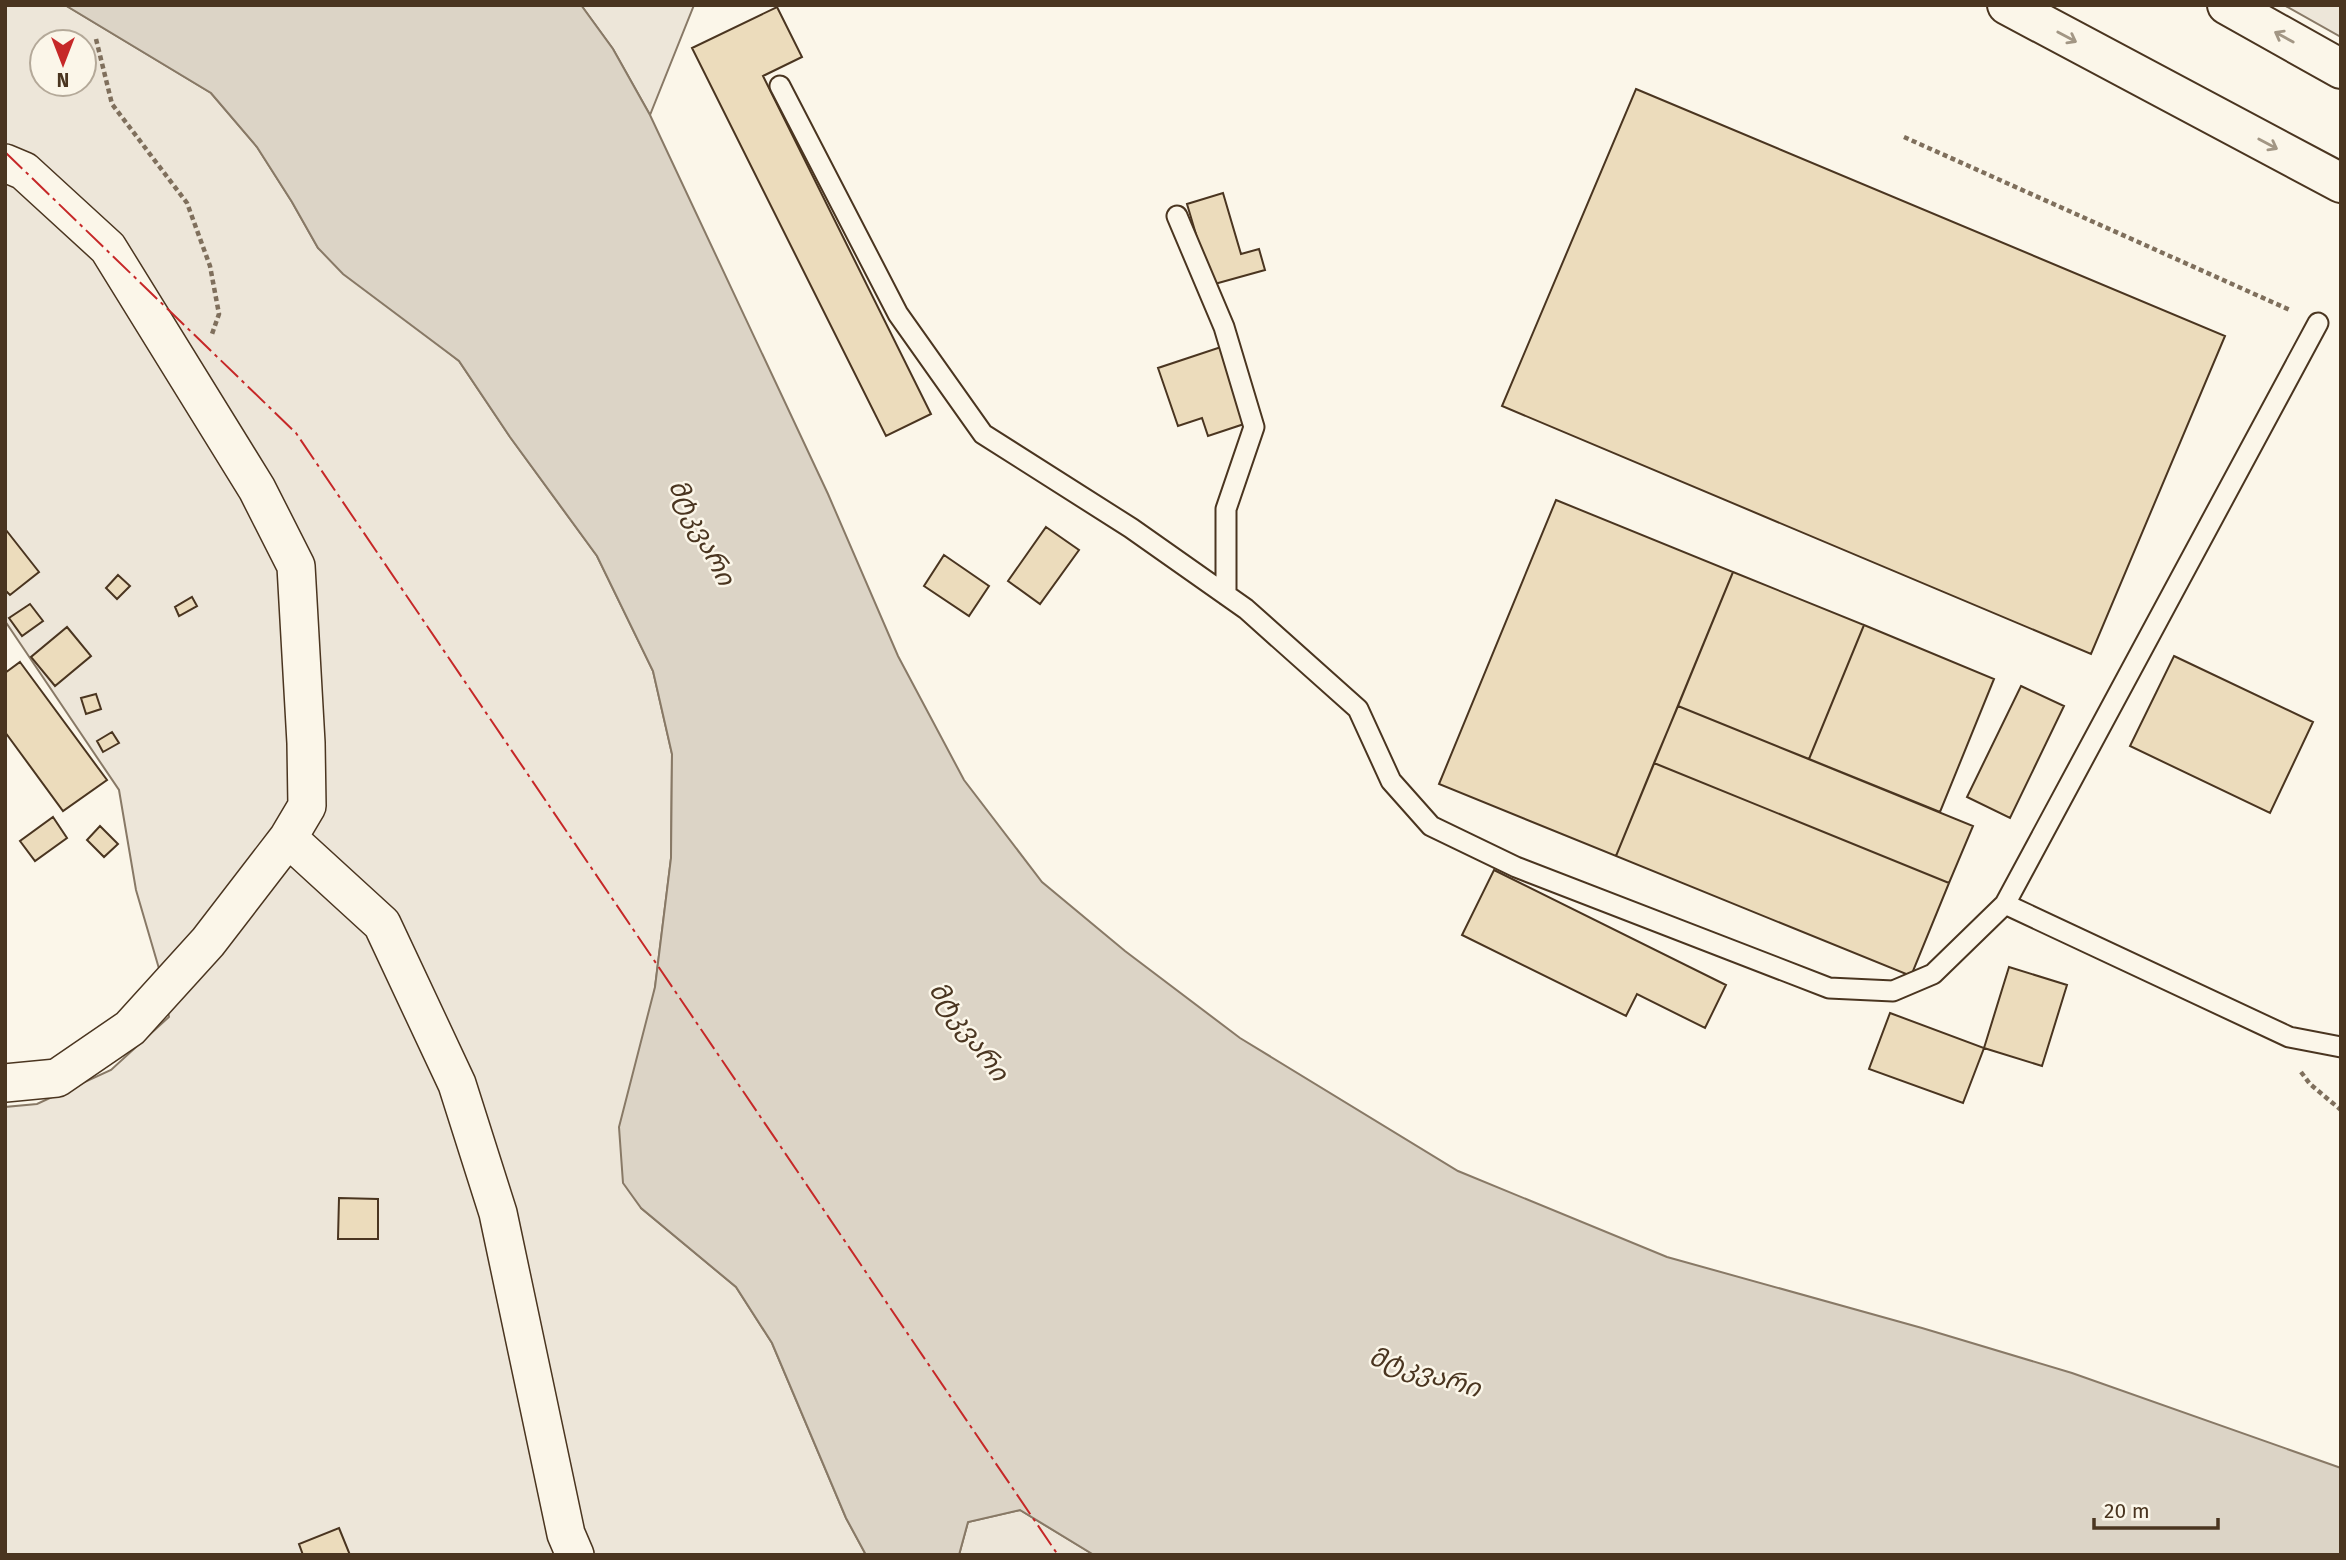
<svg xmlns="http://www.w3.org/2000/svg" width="2346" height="1560" font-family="'Fira Sans','Noto Sans Georgian',sans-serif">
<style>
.green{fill:#ede6d9;stroke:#887966;stroke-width:2;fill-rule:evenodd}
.water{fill:#dcd4c6;stroke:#887966;stroke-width:2}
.building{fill:#ecdcbc;stroke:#4a3520;stroke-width:2}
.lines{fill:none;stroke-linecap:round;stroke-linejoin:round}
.lane-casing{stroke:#4a3520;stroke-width:23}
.street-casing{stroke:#4a3520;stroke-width:40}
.highway-casing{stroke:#4a3520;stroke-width:42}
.path{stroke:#7f6f5c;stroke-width:4.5;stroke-dasharray:5 3.5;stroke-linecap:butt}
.lane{stroke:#fbf6e9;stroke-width:19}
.street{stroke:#fbf6e9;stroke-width:37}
.highway{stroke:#fbf6e9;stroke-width:38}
.power{stroke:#c62828;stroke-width:2;stroke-dasharray:24 5 3.5 5;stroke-linecap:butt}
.oneway{stroke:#a29684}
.labels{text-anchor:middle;stroke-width:5;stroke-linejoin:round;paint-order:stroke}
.water-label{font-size:26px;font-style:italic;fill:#4a3520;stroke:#fbf6e9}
</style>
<rect width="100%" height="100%" fill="#fbf6e9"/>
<path class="green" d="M 5,5 L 65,5 L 211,93 L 257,147 L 292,202 L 318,248 L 459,361 L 510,437 L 597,556 L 653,671 L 672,754 L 671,858 L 655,987 L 641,1208 L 736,1287 L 772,1343 L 846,1518 L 866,1555 L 5,1555 L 5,1107 L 37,1104 L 111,1070 L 169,1017 L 160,972 L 136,890 L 119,790 L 5,621 ZM 42,42 L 84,42 L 84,84 L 42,84 Z
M 581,5 L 694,5 L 650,115 L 613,49 Z
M 2284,5 L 2341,5 L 2341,37 Z
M 1020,1510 L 1094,1555 L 959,1555 L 968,1522 Z"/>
<path class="water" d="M 65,5 L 581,5 L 613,49 L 650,115 L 828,494 L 898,656 L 964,780 L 1042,882 L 1125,951 L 1240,1038 L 1458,1171 L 1667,1257 L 1922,1328 L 2072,1373 L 2341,1468 L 2341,1555 L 1094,1555 L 1020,1510 L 968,1522 L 959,1555 L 866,1555 L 846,1518 L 772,1343 L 736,1287 L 641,1208 L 623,1183 L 619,1127 L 655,987 L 671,858 L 672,754 L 653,671 L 597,556 L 510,437 L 459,361 L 343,274 L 318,248 L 292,202 L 257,147 L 211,93 Z"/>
<path class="building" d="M 777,7 L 802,57 L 763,76 L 931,414 L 886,436 L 692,48 Z
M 1636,89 L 2225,336 L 2091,654 L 1502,406 Z
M 1223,193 L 1241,254 L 1259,249 L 1265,270 L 1211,285 L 1187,204 Z
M 1221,347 L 1247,423 L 1208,436 L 1202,418 L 1178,426 L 1158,368 Z
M 1556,500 L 1733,572 L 1616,856 L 1439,784 Z
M 1046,527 L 1079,550 L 1040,604 L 1008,581 Z
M 6,530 L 39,572 L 10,595 L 5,590 Z
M 944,555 L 989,586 L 969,616 L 924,586 Z
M 1733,572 L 1864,625 L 1809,759 L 1678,706 Z
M 118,575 L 130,586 L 117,599 L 106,588 Z
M 192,597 L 197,606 L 179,616 L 175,607 Z
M 30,604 L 43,621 L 22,636 L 9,618 Z
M 1864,625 L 1994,679 L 1940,812 L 1809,759 Z
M 67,627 L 91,656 L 55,686 L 31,657 Z
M 2174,656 L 2313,722 L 2270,813 L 2130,746 Z
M 20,662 L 107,780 L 63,811 L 5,732 L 5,673 Z
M 2021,686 L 2064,706 L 2010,818 L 1967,797 Z
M 96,694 L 101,709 L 86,714 L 81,698 Z
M 1678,706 L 1973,826 L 1949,883 L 1654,763 Z
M 112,732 L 119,743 L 103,752 L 97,741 Z
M 1654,763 L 1949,883 L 1911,976 L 1616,856 Z
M 53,817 L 67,838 L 35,861 L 20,841 Z
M 100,826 L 118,844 L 104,857 L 87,840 Z
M 1494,870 L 1726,985 L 1705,1028 L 1637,994 L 1626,1016 L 1462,935 Z
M 2009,967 L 2067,985 L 2042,1066 L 1984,1048 Z
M 1890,1013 L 1984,1048 L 1963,1103 L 1869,1069 Z
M 339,1198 L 378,1199 L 378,1239 L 338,1239 Z
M 339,1528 L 350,1555 L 303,1555 L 299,1544 Z"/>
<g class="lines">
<g class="lane-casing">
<path id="lane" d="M 780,86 L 898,314 L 983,434 L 1131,528 L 1246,609 L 1358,709 L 1391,781 L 1431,826 L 1516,867 L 1829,988 L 1893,991 L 1933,974 L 2005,904 L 2318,323
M 1177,216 L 1224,327 L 1254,427 L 1226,509 L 1226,595
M 2005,904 L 2289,1037 L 2341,1047"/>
</g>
<g class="street-casing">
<path id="street" d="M 5,163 L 24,171 L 108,248 L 257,489 L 296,566 L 306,743 L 307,806 L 288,838 L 208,942 L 130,1028 L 57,1078 L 5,1083
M 288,838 L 382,924 L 457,1084 L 498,1213 L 566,1534 L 575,1555"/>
</g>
<g class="highway-casing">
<path id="highway" d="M 2007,5 L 2341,183
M 2227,5 L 2341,69"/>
</g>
<path class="path" d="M 96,39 L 112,104 L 187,203 L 210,266 L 219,314 L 211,337
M 1904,137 L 2290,310
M 2301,1072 L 2310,1084 L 2341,1110"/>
<use href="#lane" class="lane"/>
<use href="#street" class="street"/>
<use href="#highway" class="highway"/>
<path class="power" d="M 5,152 L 296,433 L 1058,1555"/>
</g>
<defs><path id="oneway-shaft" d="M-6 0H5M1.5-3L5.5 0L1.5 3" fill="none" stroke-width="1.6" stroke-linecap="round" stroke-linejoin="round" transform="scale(1.75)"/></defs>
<g class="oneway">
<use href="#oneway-shaft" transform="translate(2067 37) rotate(28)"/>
<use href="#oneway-shaft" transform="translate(2284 37) rotate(-151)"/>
<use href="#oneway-shaft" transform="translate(2268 144) rotate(28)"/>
</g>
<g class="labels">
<g class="water-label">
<text transform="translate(702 532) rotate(63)" y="9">მტკვარი</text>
<text transform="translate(969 1031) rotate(54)" y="9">მტკვარი</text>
<text transform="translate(1425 1372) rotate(17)" y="9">მტკვარი</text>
</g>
</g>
<rect width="2346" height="1560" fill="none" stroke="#4a3520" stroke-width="14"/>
<g transform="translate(63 63) rotate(180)"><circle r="33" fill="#fbf6e9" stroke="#b4a999" stroke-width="2"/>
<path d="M0-5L12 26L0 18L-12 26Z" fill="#c62828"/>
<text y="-10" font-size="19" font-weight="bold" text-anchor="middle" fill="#4a3520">N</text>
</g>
<path d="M2094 1518v10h124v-10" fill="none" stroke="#4a3520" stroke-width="3.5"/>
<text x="2104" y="1518" font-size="21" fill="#4a3520" stroke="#fbf6e9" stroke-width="5" paint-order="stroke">20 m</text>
</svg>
